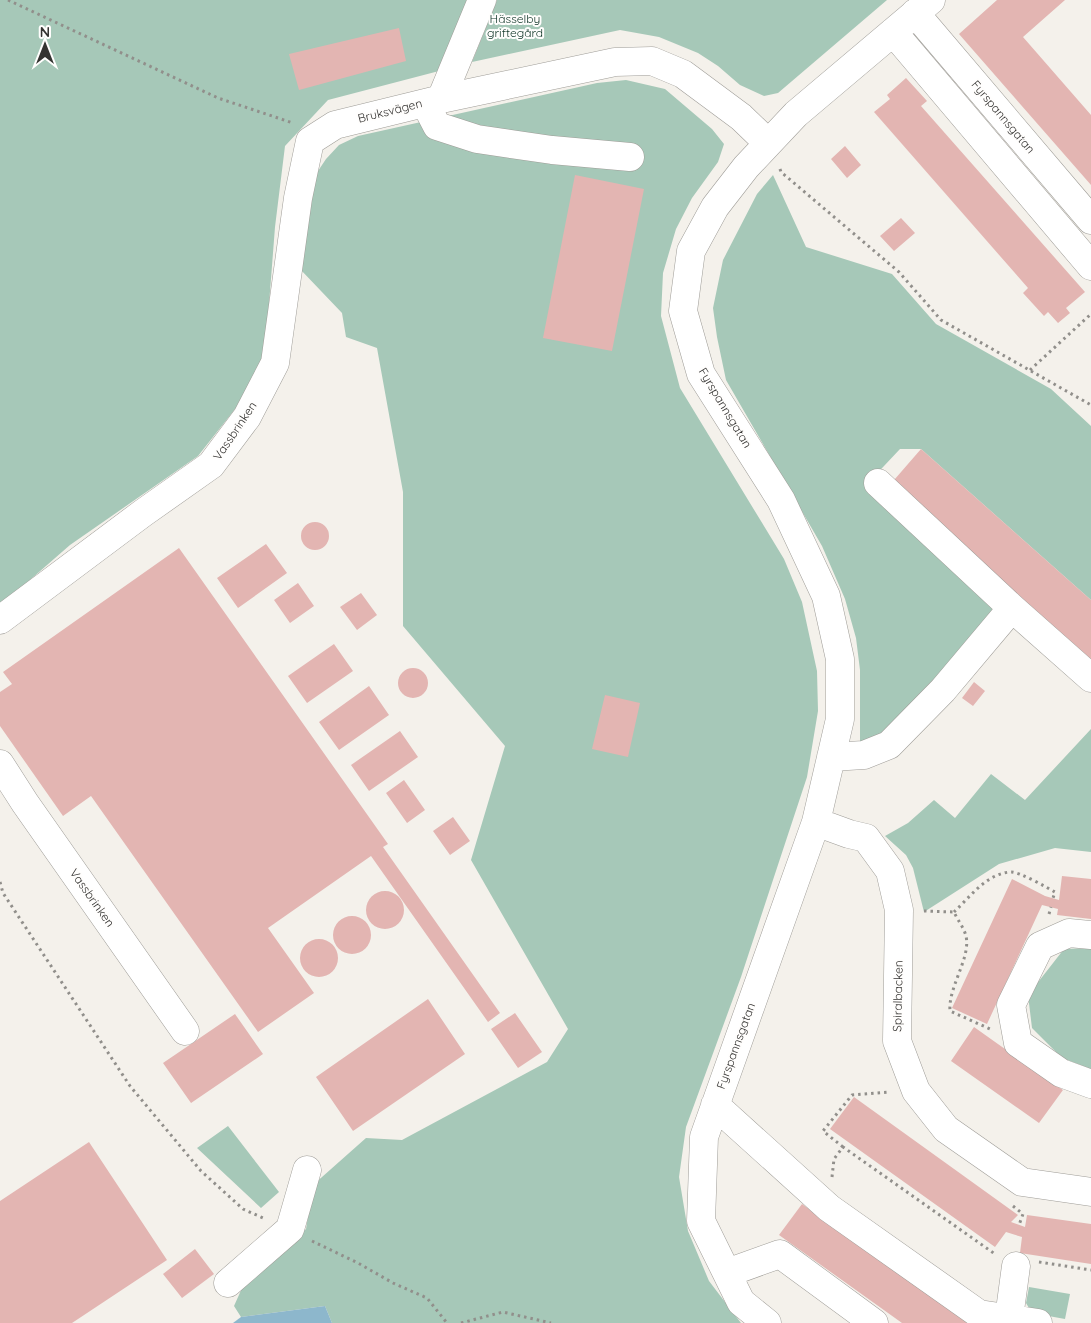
<svg xmlns="http://www.w3.org/2000/svg" width="1091" height="1323" font-family="Quicksand,sans-serif">
<style>
.green{fill:#a6c8b8}
.water{fill:#8db7cc}
.building{fill:#e3b5b2}
.lines{fill:none;stroke-linecap:round;stroke-linejoin:round}
.minor-casing{stroke:#9f9d98;stroke-width:29}
.path{stroke:#918f8b;stroke-width:3;stroke-dasharray:2.5 4;stroke-linecap:butt}
.minor{stroke:#fff;stroke-width:28}
.labels{text-anchor:middle;stroke-width:4;stroke-linejoin:round;paint-order:stroke}
.park-label{font-size:12px;fill:#0c3224;stroke:#fffefd}
.street-label{font-size:12px;fill:#343331;stroke:#fffefd}
</style>
<rect width="100%" height="100%" fill="#f4f1eb"/>
<path class="green" d="M 0,0 L 468,0 L 439,71 L 328,100 L 285,146 L 275,227 L 265,356 L 239,404 L 198,456 L 70,545 L 0,606 Z
M 497,0 L 887,0 L 778,93 L 764,96 L 740,85 L 718,66 L 698,53 L 659,37 L 620,30 L 472,62 Z
M 626,80 L 665,89 L 712,129 L 724,144 L 718,162 L 692,198 L 676,229 L 663,273 L 661,316 L 680,388 L 784,559 L 802,602 L 817,671 L 818,711 L 807,777 L 741,977 L 686,1127 L 679,1177 L 688,1231 L 709,1281 L 741,1323 L 332,1323 L 325,1306 L 241,1317 L 234,1306 L 247,1277 L 306,1229 L 313,1185 L 366,1138 L 402,1140 L 547,1062 L 568,1029 L 471,860 L 505,746 L 403,626 L 403,492 L 377,348 L 346,337 L 342,313 L 300,269 L 312,180 L 326,159 L 339,145 L 358,136 L 597,83 Z
M 773,175 L 806,247 L 892,274 L 936,324 L 1051,389 L 1091,426 L 1091,600 L 921,449 L 900,449 L 868,483 L 998,607 L 890,738 L 860,742 L 860,670 L 856,638 L 845,599 L 822,546 L 726,380 L 717,337 L 713,308 L 723,260 L 757,194 Z
M 1091,729 L 1091,852 L 1055,848 L 999,864 L 924,912 L 913,868 L 906,855 L 885,836 L 908,823 L 934,800 L 955,818 L 991,774 L 1025,800 Z
M 1091,948 L 1091,1069 L 1062,1058 L 1032,1028 L 1028,995 L 1064,949 Z
M 228,1126 L 279,1192 L 261,1208 L 197,1148 Z
M 1029,1287 L 1070,1294 L 1065,1319 L 1032,1313 L 1026,1303 Z"/>
<path class="water" d="M 325,1306 L 332,1323 L 233,1323 L 241,1317 Z"/>
<path class="building" d="M 997,0 L 1065,0 L 1023,37 L 1091,115 L 1091,185 L 959,34 Z
M 399,28 L 406,61 L 299,90 L 289,54 Z
M 906,78 L 927,101 L 921,106 L 1085,292 L 1066,308 L 1070,313 L 1058,323 L 1048,312 L 1044,316 L 1023,293 L 1028,288 L 874,112 L 890,99 L 887,95 Z
M 845,146 L 861,165 L 847,178 L 831,159 Z
M 575,175 L 644,189 L 612,351 L 543,338 Z
M 901,218 L 915,233 L 894,251 L 880,236 Z
M 921,449 L 1091,600 L 1091,667 L 888,487 Z
M301 536a14 14 0 1 1 28 0a14 14 0 1 1-28 0Z
M 266,544 L 287,573 L 238,608 L 217,578 Z
M 179,548 L 388,844 L 383,847 L 500,1013 L 488,1022 L 371,856 L 268,928 L 314,993 L 258,1032 L 91,796 L 63,816 L 0,726 L 0,692 L 12,684 L 3,672 Z
M 298,583 L 314,606 L 290,623 L 274,600 Z
M 361,593 L 377,615 L 357,630 L 340,607 Z
M 334,644 L 353,671 L 307,703 L 288,676 Z
M398 683a15 15 0 1 1 30 0a15 15 0 1 1-30 0Z
M 974,682 L 985,691 L 973,706 L 962,698 Z
M 369,686 L 389,715 L 339,750 L 319,722 Z
M 605,695 L 640,703 L 628,757 L 592,749 Z
M 400,731 L 418,757 L 369,791 L 351,765 Z
M 404,780 L 425,810 L 407,823 L 386,793 Z
M 453,817 L 470,841 L 450,855 L 433,831 Z
M 1062,876 L 1091,879 L 1091,919 L 1057,915 L 1058,909 L 1042,905 L 987,1024 L 952,1008 L 1012,879 L 1045,896 L 1059,900 Z
M366 910a19 19 0 1 1 38 0a19 19 0 1 1-38 0Z
M333 935a19 19 0 1 1 38 0a19 19 0 1 1-38 0Z
M300 958a19 19 0 1 1 38 0a19 19 0 1 1-38 0Z
M 428,999 L 465,1054 L 353,1131 L 316,1077 Z
M 515,1013 L 542,1052 L 518,1068 L 491,1029 Z
M 235,1014 L 263,1054 L 191,1103 L 163,1063 Z
M 974,1027 L 1063,1090 L 1039,1123 L 951,1061 Z
M 854,1097 L 1018,1215 L 1011,1222 L 1025,1227 L 1027,1215 L 1091,1224 L 1091,1264 L 1020,1253 L 1022,1237 L 1006,1232 L 995,1247 L 830,1129 Z
M 89,1142 L 167,1260 L 72,1323 L 0,1323 L 0,1201 Z
M 802,1204 L 863,1248 L 969,1323 L 902,1323 L 779,1235 Z
M 195,1249 L 214,1274 L 182,1298 L 163,1274 Z"/>
<g class="lines">
<g class="minor-casing">
<path id="minor" d="M 915,13 L 1091,220
M 893,32 L 1091,266
M 441,99 L 482,0
M 425,103 L 437,126 L 477,139 L 552,150 L 630,157
M 1012,608 L 1091,678
M 0,620 L 143,513 L 211,465 L 247,417 L 275,363 L 298,198 L 310,141 L 335,125 L 441,99 L 615,62 L 652,61 L 683,74 L 741,117 L 767,142
M 831,757 L 864,755 L 889,745 L 943,690 L 1012,608 L 878,483
M 0,764 L 25,803 L 185,1031
M 816,822 L 849,834 L 866,838 L 890,871 L 899,910 L 897,1041 L 916,1091 L 946,1129 L 1022,1182 L 1091,1192
M 1091,935 L 1069,933 L 1040,946 L 1011,1005 L 1018,1043 L 1061,1073 L 1091,1084
M 715,1105 L 829,1208 L 979,1314 L 1038,1323
M 727,1273 L 780,1254 L 874,1323
M 228,1283 L 290,1229 L 307,1170
M 1009,1318 L 1016,1266
M 767,1323 L 741,1302 L 701,1221 L 704,1137 L 816,822 L 840,719 L 840,659 L 826,596 L 781,500 L 701,374 L 683,311 L 691,251 L 715,207 L 746,167 L 796,114 L 931,0"/>
</g>
<path class="path" d="M 8,0 L 218,98 L 293,123
M 780,169 L 781,172 L 899,272 L 941,320 L 1091,405
M 1030,370 L 1091,314
M 0,882 L 3,893 L 130,1086 L 201,1171 L 243,1209 L 263,1218
M 924,911 L 954,912 C 957,919 964,928 966,936 C 971,958 948,987 950,1011 L 990,1029
M 954,912 C 970,897 987,873 1011,872 C 1020,872 1046,887 1055,892 L 1053,898
M 1049,914 L 1051,907
M 843,1147 L 823,1131 L 852,1095 L 889,1092
M 832,1177 L 834,1159 L 843,1147 L 995,1254
M 1013,1206 L 1023,1214 L 1019,1225
M 312,1241 L 358,1263 L 393,1283 L 427,1298 L 447,1323
M 1039,1262 L 1091,1270
M 461,1323 L 503,1312 L 551,1323"/>
<use href="#minor" class="minor"/>
</g>
<g class="labels">
<g class="park-label">
<text x="515" y="23">Hässelby<tspan x="515" dy="14">griftegård</tspan></text>
</g>
<g class="street-label">
<text transform="translate(390 111) rotate(-14)" y="4">Bruksvägen</text>
<text transform="translate(1003 117) rotate(50)" y="4">Fyrspannsgatan</text>
<text transform="translate(725 408) rotate(59)" y="4">Fyrspannsgatan</text>
<text transform="translate(235 431) rotate(-56)" y="4">Vassbrinken</text>
<text transform="translate(92 898) rotate(55)" y="4">Vassbrinken</text>
<text transform="translate(898 996) rotate(-89)" y="4">Spiralbacken</text>
<text transform="translate(736 1046) rotate(-70)" y="4">Fyrspannsgatan</text>
</g>
</g>
<g transform="translate(45 45)" stroke="#fffefd" stroke-width="4" paint-order="stroke">
<path d="M0-4L9 19L0 12L-9 19Z" fill="#343331"/>
<text y="-8" font-size="14" font-weight="bold" text-anchor="middle" fill="#343331">N</text>
</g>
</svg>
